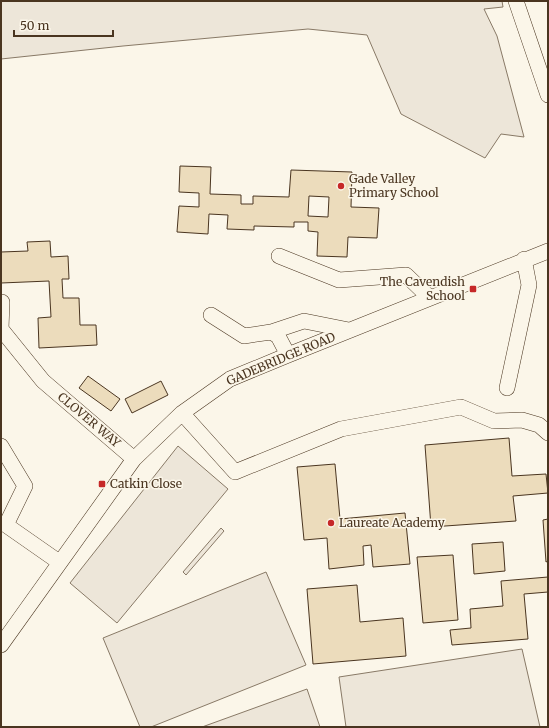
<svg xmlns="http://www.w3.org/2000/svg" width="549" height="728" font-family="Merriweather,serif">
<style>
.green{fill:#ede6d9;stroke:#887966}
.building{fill:#ecdcbc;stroke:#4a3520;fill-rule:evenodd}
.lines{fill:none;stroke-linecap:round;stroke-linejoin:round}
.minor-casing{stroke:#4a3520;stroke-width:16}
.minor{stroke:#fbf6e9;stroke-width:15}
.poi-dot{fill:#c62828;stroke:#fbf6e9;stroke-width:1.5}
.labels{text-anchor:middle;stroke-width:3;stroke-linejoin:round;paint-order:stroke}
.poi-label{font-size:12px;fill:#4a3520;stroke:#fbf6e9;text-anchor:start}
.street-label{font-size:12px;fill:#4a3520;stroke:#fbf6e9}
</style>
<rect width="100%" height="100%" fill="#fbf6e9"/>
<path class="green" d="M 1,1 L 502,1 L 503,7 L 484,9 L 497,36 L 524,137 L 501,134 L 485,158 L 401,114 L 367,35 L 308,29 L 123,46 L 1,59 Z
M 178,446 L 228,489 L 117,623 L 70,583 Z
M 221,528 L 224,531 L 186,575 L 183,572 Z
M 266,572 L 306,665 L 151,727 L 140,727 L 103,638 Z
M 522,649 L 540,727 L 346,727 L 339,677 Z
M 307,689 L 320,727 L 202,727 Z"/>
<path class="building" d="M 180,166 L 211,167 L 210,194 L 241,195 L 241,204 L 253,204 L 253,196 L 289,197 L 291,170 L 352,172 L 351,207 L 379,208 L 377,238 L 348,237 L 347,257 L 317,256 L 318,232 L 308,231 L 308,222 L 294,222 L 294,227 L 254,226 L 254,230 L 227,229 L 228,215 L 209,214 L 208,234 L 177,232 L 179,206 L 199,207 L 199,193 L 179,192 ZM 309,196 L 329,197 L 328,217 L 308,216 Z
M 50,241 L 51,257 L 68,256 L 69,279 L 62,279 L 63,298 L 79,298 L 80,325 L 96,325 L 97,345 L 39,348 L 38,318 L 51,317 L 49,281 L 1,283 L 1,252 L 28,251 L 27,242 Z
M 88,376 L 120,399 L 111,411 L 79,388 Z
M 161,381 L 168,395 L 132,413 L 125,399 Z
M 509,438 L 512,476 L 546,474 L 548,493 L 513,496 L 516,521 L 431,527 L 425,445 Z
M 335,464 L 340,519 L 405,513 L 410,564 L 373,567 L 371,545 L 363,546 L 364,565 L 329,569 L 327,538 L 304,540 L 297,467 Z
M 548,519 L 548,561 L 546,562 L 543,520 Z
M 503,542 L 505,571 L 474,574 L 472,544 Z
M 453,555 L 458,620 L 423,623 L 417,557 Z
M 548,577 L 548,592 L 524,594 L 528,639 L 452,645 L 450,630 L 471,628 L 470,609 L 503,606 L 501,581 Z
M 357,585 L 360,622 L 403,618 L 406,656 L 313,664 L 307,589 Z"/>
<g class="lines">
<g class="minor-casing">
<path id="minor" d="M 516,1 L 548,95
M 279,256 L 339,280 L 406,275 L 430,298
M 2,302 L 1,329 L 43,381 L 134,459
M 211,315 L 244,336 L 271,332
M 288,355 L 278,336 L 271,332 L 304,321 L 349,330
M 507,388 L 529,285 L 524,259
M 182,413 L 235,472 L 341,429 L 461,407 L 494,421 L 522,420 L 539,425 L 548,433
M 1,446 L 25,486 L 6,525 L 59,562
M 1,645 L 134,459 L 182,413 L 230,379 L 288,355 L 548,251"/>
</g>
<use href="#minor" class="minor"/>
</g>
<g class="poi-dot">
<circle cx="341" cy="186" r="4"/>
<rect x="469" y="285" width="8" height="8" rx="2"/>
<rect x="98" y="480" width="8" height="8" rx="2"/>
<circle cx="331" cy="523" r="4"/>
</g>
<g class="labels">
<g class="poi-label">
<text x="349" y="183">Gade Valley<tspan x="349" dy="14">Primary School</tspan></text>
<text x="465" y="286" text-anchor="end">The Cavendish<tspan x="465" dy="14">School</tspan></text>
<text x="110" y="488">Catkin Close</text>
<text x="339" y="527">Laureate Academy</text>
</g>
<g class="street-label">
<text transform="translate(281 359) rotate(-23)" y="4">GADEBRIDGE ROAD</text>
<text transform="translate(89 420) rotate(40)" y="4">CLOVER WAY</text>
</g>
</g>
<rect width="549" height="728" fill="none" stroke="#4a3520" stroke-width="4"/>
<path d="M14 30v6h99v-6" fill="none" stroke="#4a3520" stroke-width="2"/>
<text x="20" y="30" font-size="12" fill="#4a3520" stroke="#fbf6e9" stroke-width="3" paint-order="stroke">50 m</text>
</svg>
